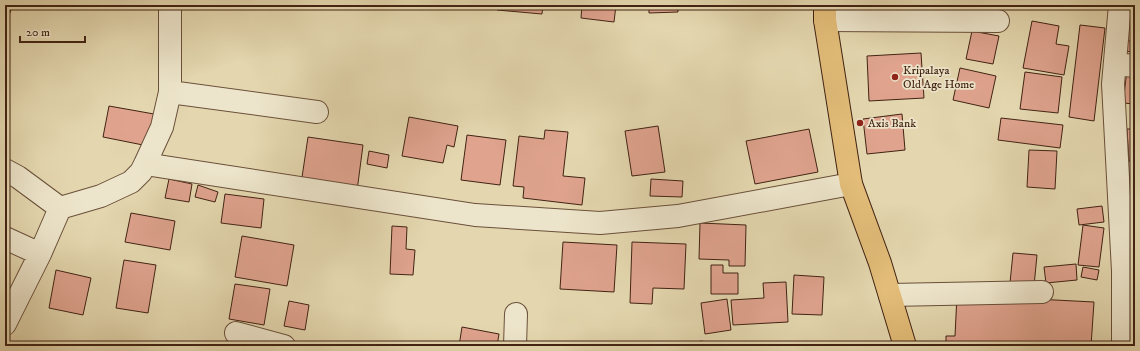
<svg xmlns="http://www.w3.org/2000/svg" width="1140" height="351" font-family="'IM FELL DW Pica',serif">
<style>
.building{fill:#dfa38e;stroke:#412313}
.lines{fill:none;stroke-linecap:round;stroke-linejoin:round}
.minor-casing{stroke:#6a503a;stroke-width:24}
.major-casing{stroke:#412313;stroke-width:24}
.minor{stroke:#ede5cb;stroke-width:22}
.major{stroke:#e2bc78;stroke-width:22}
.poi-dot{fill:#8f2418;stroke:#ede5cb;stroke-width:1.5}
.labels{text-anchor:middle;stroke-width:3.5;stroke-linejoin:round;paint-order:stroke}
.poi-label{font-size:12px;fill:#412313;stroke:#ede5cb;text-anchor:start}
</style>
<rect width="100%" height="100%" fill="#e4d7af"/>
<filter id="stains"><feTurbulence type="fractalNoise" baseFrequency=".005" numOctaves="4"/><feColorMatrix values="0 0 0 0 .2 0 0 0 0 .09 0 0 0 0 .02 0 0 0 .5 -.17"/></filter>
<radialGradient id="worn" r=".72"><stop offset=".6" stop-color="#630" stop-opacity="0"/><stop offset="1" stop-color="#630" stop-opacity=".3"/></radialGradient>
<path class="building" d="M 5,5 L 13,5 L 7,20 L 5,19 Z
M 498,5 L 543,5 L 542,14 L 497,10 Z
M 582,5 L 616,5 L 614,22 L 581,18 Z
M 649,5 L 678,5 L 678,12 L 649,13 Z
M 730,5 L 756,5 L 755,8 Z
M 877,5 L 934,5 L 934,11 Z
M 952,5 L 981,5 L 978,17 L 951,12 Z
M 1032,21 L 1059,26 L 1056,44 L 1069,46 L 1064,75 L 1023,68 Z
M 1080,25 L 1105,28 L 1094,121 L 1069,117 Z
M 972,31 L 999,36 L 993,64 L 966,59 Z
M 1121,41 L 1135,41 L 1135,52 L 1121,51 Z
M 921,53 L 924,98 L 869,101 L 867,56 Z
M 960,68 L 996,76 L 989,108 L 953,100 Z
M 1127,70 L 1135,71 L 1135,104 L 1123,103 Z
M 1025,72 L 1062,77 L 1058,113 L 1020,109 Z
M 109,106 L 154,114 L 148,146 L 103,137 Z
M 902,114 L 905,150 L 867,154 L 863,119 Z
M 409,117 L 458,126 L 454,147 L 447,145 L 443,163 L 402,156 Z
M 1001,118 L 1063,125 L 1060,148 L 998,140 Z
M 658,126 L 665,172 L 632,176 L 625,131 Z
M 809,129 L 818,172 L 755,184 L 746,141 Z
M 1127,129 L 1135,129 L 1135,161 L 1129,161 Z
M 545,130 L 568,132 L 563,176 L 585,178 L 582,205 L 523,198 L 524,187 L 513,186 L 519,136 L 544,139 Z
M 467,135 L 506,140 L 500,185 L 461,180 Z
M 308,137 L 363,145 L 357,191 L 301,184 Z
M 1029,150 L 1057,151 L 1055,189 L 1027,187 Z
M 369,151 L 389,155 L 387,168 L 367,164 Z
M 1134,168 L 1135,168 L 1135,203 L 1133,203 Z
M 169,179 L 192,184 L 189,202 L 165,198 Z
M 651,179 L 683,181 L 682,197 L 650,196 Z
M 198,185 L 218,192 L 215,202 L 195,197 Z
M 225,194 L 264,199 L 261,228 L 221,223 Z
M 1102,206 L 1104,222 L 1079,225 L 1077,209 Z
M 131,213 L 175,221 L 170,250 L 125,242 Z
M 700,223 L 746,225 L 745,266 L 729,266 L 729,260 L 699,259 Z
M 1083,225 L 1104,228 L 1099,267 L 1078,265 Z
M 392,226 L 407,227 L 406,249 L 415,250 L 413,275 L 390,274 Z
M 242,236 L 294,245 L 287,286 L 235,277 Z
M 563,242 L 617,245 L 614,292 L 560,289 Z
M 632,242 L 686,244 L 684,289 L 653,288 L 652,304 L 630,303 Z
M 1013,253 L 1037,255 L 1034,286 L 1010,283 Z
M 124,260 L 156,265 L 148,313 L 116,308 Z
M 1076,264 L 1077,280 L 1046,283 L 1044,267 Z
M 711,265 L 723,265 L 723,273 L 738,273 L 738,294 L 711,294 Z
M 1083,267 L 1099,270 L 1097,280 L 1081,277 Z
M 56,270 L 91,278 L 83,315 L 49,308 Z
M 794,275 L 824,277 L 822,315 L 792,314 Z
M 786,282 L 788,322 L 733,325 L 731,300 L 764,298 L 763,283 Z
M 235,284 L 270,289 L 264,325 L 229,319 Z
M 957,295 L 1094,302 L 1091,346 L 946,346 L 946,336 L 955,336 Z
M 727,299 L 731,330 L 705,334 L 701,303 Z
M 289,301 L 309,305 L 305,330 L 284,326 Z
M 462,327 L 499,334 L 497,346 L 459,346 Z
M 700,341 L 743,346 L 699,346 Z"/>
<g class="lines">
<g class="minor-casing">
<path id="minor" d="M 1120,5 L 1113,84 L 1123,271 L 1123,346
M 825,20 L 998,21
M 1115,64 L 1135,66
M 170,92 L 317,112
M 145,164 L 475,215 L 600,223 L 678,216 L 851,184
M 5,170 L 18,177 L 60,208
M 5,238 L 40,254
M 890,295 L 1042,292
M 5,324 L 40,254 L 60,208 L 101,196 L 131,182 L 141,172 L 145,164 L 162,127 L 170,92 L 170,5
M 236,333 L 284,346
M 515,346 L 516,314"/>
</g>
<g class="major-casing">
<path id="major" d="M 825,5 L 825,20 L 851,184 L 880,263 L 905,346"/>
</g>
<use href="#minor" class="minor"/>
<use href="#major" class="major"/>
</g>
<g class="poi-dot">
<circle cx="895" cy="77" r="4"/>
<circle cx="860" cy="123" r="4"/>
</g>
<g class="labels">
<g class="poi-label">
<text x="903" y="74">Kripalaya<tspan x="903" dy="14">Old Age Home</tspan></text>
<text x="868" y="127">Axis Bank</text>
</g>
</g>
<rect width="1140" height="351" fill="none" stroke="#e4d7af" stroke-width="20"/>
<rect x="6" y="6" width="1128" height="339" fill="none" stroke="#412313" stroke-width="2"/>
<rect x="10" y="10" width="1120" height="331" fill="none" stroke="#412313"/>
<path d="M20 36v6h65v-6" fill="none" stroke="#412313" stroke-width="2"/>
<text x="26" y="36" font-size="12" fill="#412313" stroke="#ede5cb" stroke-width="3" paint-order="stroke">20 m</text>
<rect width="100%" height="100%" filter="url(#stains)"/>
<rect width="100%" height="100%" fill="url(#worn)"/>
</svg>
